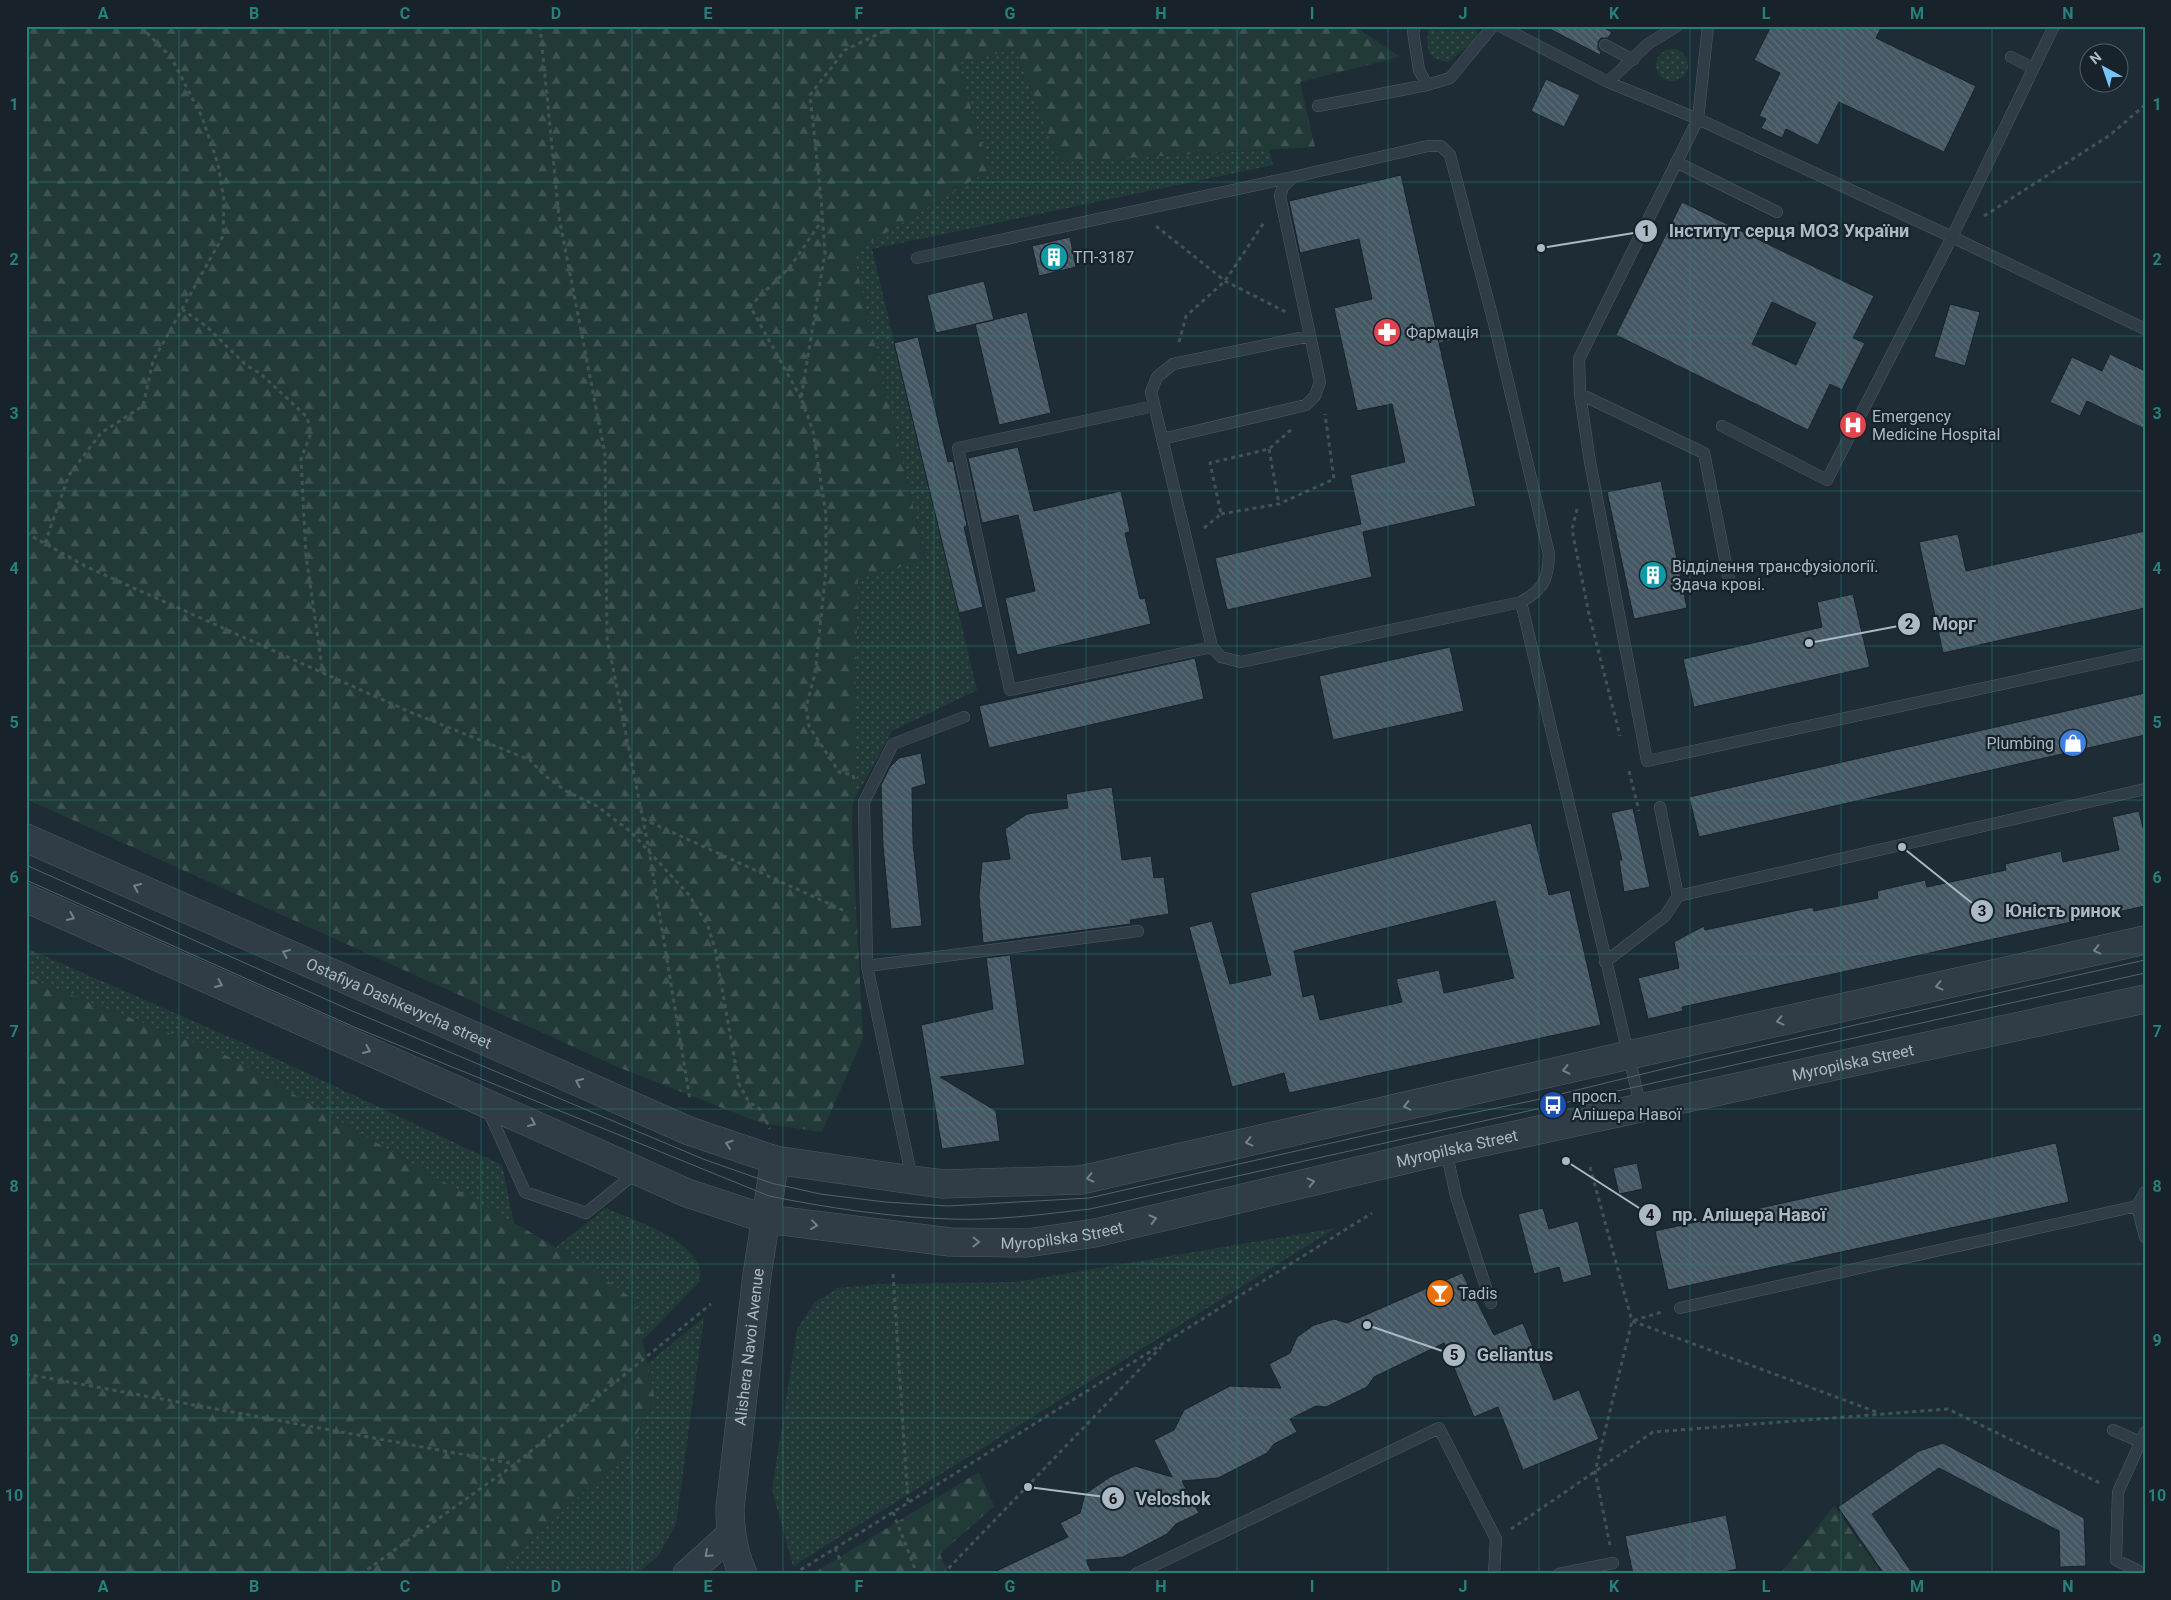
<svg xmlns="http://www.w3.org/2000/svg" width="2171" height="1600" font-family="Roboto,sans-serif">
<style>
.grass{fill:url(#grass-dots)}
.forest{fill:url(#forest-firs)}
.building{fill:url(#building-back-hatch);stroke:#18242c;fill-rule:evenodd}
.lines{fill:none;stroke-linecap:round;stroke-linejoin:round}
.service-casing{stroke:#4e5b64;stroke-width:12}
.tertiary-casing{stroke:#4e5b64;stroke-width:29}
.path{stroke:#3f5554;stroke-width:3;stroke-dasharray:4 4;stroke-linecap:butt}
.service{stroke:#313d46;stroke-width:11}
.tertiary{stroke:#313d46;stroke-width:28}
.tram{stroke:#52636e;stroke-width:1}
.oneway{stroke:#74818b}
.grid{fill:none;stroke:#26807b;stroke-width:1;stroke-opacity:0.55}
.labels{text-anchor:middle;stroke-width:4.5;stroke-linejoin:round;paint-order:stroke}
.poi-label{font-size:16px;fill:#aab9c4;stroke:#17222a;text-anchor:start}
.street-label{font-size:16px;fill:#aab9c4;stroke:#17222a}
.leader{fill:none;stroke:#aab9c4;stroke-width:2}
.callout-dot{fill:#aab9c4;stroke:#17222a;stroke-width:2}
.mark-label{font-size:15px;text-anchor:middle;font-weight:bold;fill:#111}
.callout-label{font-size:18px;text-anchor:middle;font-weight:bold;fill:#aab9c4;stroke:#17222a;stroke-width:4.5;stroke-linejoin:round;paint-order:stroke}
.neatline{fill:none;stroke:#26807b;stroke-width:2}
.grid-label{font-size:16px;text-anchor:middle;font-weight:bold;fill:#26807b}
</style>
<defs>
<pattern id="grass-dots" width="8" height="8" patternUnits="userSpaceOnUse" patternTransform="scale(1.25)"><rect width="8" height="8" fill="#223a37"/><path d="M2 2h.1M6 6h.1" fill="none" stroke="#3f5452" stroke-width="1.8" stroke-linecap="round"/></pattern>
<pattern id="forest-firs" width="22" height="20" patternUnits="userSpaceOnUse" patternTransform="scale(1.25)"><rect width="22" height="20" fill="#223a37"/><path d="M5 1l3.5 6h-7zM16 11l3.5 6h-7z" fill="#3f5452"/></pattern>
<pattern id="building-back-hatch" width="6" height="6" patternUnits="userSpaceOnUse" patternTransform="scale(1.25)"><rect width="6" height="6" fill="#455762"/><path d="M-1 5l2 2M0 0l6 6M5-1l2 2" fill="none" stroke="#5d6d77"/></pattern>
</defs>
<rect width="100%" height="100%" fill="#1d2c35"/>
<path class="grass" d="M 1429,26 L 1476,26 L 1478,35 L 1472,43 L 1448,62 C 1425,59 1426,46 1429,26 Z
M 1015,49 L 1059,162 L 1269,150 L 1273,165 L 872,249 L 977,690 L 892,731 L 852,804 L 858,577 L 926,560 L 853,253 L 989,170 L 957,63 Z
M1656 65a16 16 0 1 1 32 0a16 16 0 1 1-32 0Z
M 26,948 L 241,1042 L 502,1165 L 514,1223 L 230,1057 L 26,977 Z
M 606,1208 C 633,1220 688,1237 699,1266 C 701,1270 700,1277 700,1281 L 642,1341 L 634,1300 L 556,1247 Z
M 1336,1228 L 793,1566 L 772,1490 L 797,1329 L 814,1303 L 838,1288 L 879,1284 L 1016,1282 Z
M 704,1317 L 676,1524 L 658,1556 L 637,1574 L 494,1574 L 628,1451 L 655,1399 L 647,1364 Z"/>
<path class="forest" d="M 26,26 L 1354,26 L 1400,57 L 1300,82 L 1315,147 L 1059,162 L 1015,49 L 958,63 L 989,170 L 853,253 L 926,561 L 858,577 L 852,830 L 863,1038 L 822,1132 L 761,1123 L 620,1068 L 26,799 Z
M 26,977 L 230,1057 L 588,1266 L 634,1300 L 655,1399 L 628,1451 L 494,1574 L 26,1574 Z
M 979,1472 L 994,1506 L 940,1554 L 949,1574 L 812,1574 Z
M 1834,1506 L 1882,1574 L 1780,1574 Z"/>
<path class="building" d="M 1544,26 L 1600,26 L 1612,32 L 1608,38 L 1601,38 L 1598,42 L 1598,49 L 1601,52 L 1600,55 Z
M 1771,26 L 1882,26 L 1876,38 L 1976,86 L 1944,152 L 1839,102 L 1818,145 L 1786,129 L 1782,138 L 1761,128 L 1766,119 L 1759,116 L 1780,73 L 1754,60 Z
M 1546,79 L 1580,95 L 1564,127 L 1531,111 Z
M 1401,175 L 1476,506 L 1363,532 L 1372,577 L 1227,610 L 1215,558 L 1361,524 L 1350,475 L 1405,462 L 1392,404 L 1357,411 L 1334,308 L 1372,299 L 1359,239 L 1300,253 L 1289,201 Z
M 1682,202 L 1874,296 L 1853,338 L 1865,343 L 1842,390 L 1830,384 L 1808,430 L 1616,335 ZM 1772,302 L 1816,323 L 1796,365 L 1752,344 Z
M 1070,237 L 1076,267 L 1039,276 L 1032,246 Z
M 984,281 L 994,320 L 936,333 L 927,295 Z
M 1950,304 L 1980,312 L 1965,366 L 1934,357 Z
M 1027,312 L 1051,413 L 999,425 L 975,324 Z
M 918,337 L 948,462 L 953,461 L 967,526 L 964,527 L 983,607 L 959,613 L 894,343 Z
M 2110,354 L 2145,371 L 2145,429 L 2087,401 L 2080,416 L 2050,402 L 2072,357 L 2102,371 Z
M 1018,447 L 1034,511 L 1121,491 L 1130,532 L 1125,533 L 1140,599 L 1145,598 L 1151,624 L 1017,655 L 1005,598 L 1035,591 L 1018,515 L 982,523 L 968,458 Z
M 1661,481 L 1687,608 L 1634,619 L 1607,492 Z
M 2145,531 L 2145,608 L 1943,653 L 1919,542 L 1958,534 L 1966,571 Z
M 1853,594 L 1870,667 L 1694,707 L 1683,659 L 1822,627 L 1817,602 Z
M 1450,647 L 1464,711 L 1333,740 L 1319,676 Z
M 1195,658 L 1204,699 L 989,748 L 979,706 Z
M 2145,693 L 2145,735 L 1699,837 L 1689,797 Z
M 921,753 L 926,784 L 912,788 L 913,843 L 922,926 L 891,929 L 883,846 L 881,785 L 890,767 L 899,758 Z
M 1112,787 L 1122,860 L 1151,856 L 1154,878 L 1164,877 L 1169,914 L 1130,920 L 1131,924 L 983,943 L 979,896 L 982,862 L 1010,859 L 1005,829 L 1027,814 L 1068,808 L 1066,794 Z
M 1633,808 L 1650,887 L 1624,892 L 1619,860 L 1622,860 L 1611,813 Z
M 2139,811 L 2145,836 L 2145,906 L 1682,1007 L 1683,1011 L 1648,1019 L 1638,978 L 1679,968 L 1674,942 L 1704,926 L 1705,930 L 1813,907 L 1814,911 L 1878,898 L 1877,891 L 1925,880 L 1927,887 L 2006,870 L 2005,864 L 2061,851 L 2063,862 L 2119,850 L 2112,817 Z
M 1531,823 L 1549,895 L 1570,890 L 1601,1025 L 1289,1093 L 1284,1073 L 1232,1087 L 1189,927 L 1212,921 L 1230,984 L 1271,975 L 1250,893 ZM 1495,901 L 1514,978 L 1444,993 L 1439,970 L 1396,979 L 1402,1002 L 1320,1020 L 1314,994 L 1303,997 L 1294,951 Z
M 1010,955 L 1025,1065 L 940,1077 L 996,1111 L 1000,1141 L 942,1149 L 921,1025 L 993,1009 L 986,958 Z
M 2056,1143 L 2069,1202 L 1668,1290 L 1655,1231 Z
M 1637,1163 L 1643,1189 L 1619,1194 L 1613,1168 Z
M 1543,1208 L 1549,1229 L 1578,1221 L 1592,1275 L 1563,1283 L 1559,1267 L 1534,1274 L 1518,1214 Z
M 1462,1273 L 1494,1335 L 1523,1323 L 1554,1400 L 1579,1390 L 1599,1439 L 1523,1470 L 1498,1407 L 1474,1417 L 1444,1343 L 1374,1377 L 1367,1387 L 1326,1407 L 1316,1406 L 1290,1419 L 1297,1432 L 1274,1444 L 1267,1453 L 1218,1478 L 1182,1481 L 1199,1513 L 1176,1524 L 1167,1534 L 1123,1557 L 1086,1560 L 1092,1574 L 990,1574 L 1068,1537 L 1060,1523 L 1080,1513 L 1085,1494 L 1110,1477 L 1135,1466 L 1172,1477 L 1154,1440 L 1174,1430 L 1184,1410 L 1230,1386 L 1281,1388 L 1269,1364 L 1290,1353 L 1297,1337 L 1314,1325 L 1334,1319 L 1347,1323 Z
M 1943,1443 L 2084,1518 L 2086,1566 L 2060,1567 L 2059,1531 L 1939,1468 L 1872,1514 L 1913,1574 L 1884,1574 L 1838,1507 L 1919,1451 Z
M 1726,1515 L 1737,1569 L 1715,1574 L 1633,1574 L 1625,1536 Z"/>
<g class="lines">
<g class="service-casing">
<path id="service" d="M 1415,26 L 1413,32 L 1419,70 L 1427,85 L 1450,78 L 1493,26
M 1500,26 L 1608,82 L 1698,119 L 1952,237 L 2145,329
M 1708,26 L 1698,119 L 1579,359 L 1580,394 L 1590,462 L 1647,761 L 2145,653
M 1605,45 L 1633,60
M 2011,57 L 2033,68
M 1608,82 L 1648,44 L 1677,26
M 1318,106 L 1427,85
M 1676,162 L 1777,212
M 917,258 L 1293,177
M 1580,394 L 1704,453 L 1730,584
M 1154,406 L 958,448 L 1010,690 L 1212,647
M 1722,426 L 1827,480 L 1952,237 L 2054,26
M 1162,439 L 1306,405 L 1315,396 L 1320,382 L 1280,196 L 1283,187 L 1293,177 L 1428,146 L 1441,146 L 1450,155 L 1495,327 L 1549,554 C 1548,580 1544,589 1521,602 L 1241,662 L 1221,657 L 1212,647 L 1151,392 L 1157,377 L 1173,364 L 1310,336
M 1521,602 L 1641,1108
M 1678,896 L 2145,789
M 1605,962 L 1665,916 L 1678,896 L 1660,807
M 867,966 L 1138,931
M 487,1108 L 525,1192 L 586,1213 L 637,1172
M 1446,1150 L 1456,1196 L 1491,1303
M 912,1179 L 867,966 L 864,802 L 893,744 L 964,717
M 2145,1192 L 2137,1206 L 2145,1237
M 1680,1308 L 2137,1206
M 2113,1430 L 2145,1444
M 2145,1432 L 2118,1492 L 2116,1560 L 2145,1574
M 1136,1574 L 1439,1428 L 1496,1539 L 1494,1574
M 1559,1574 L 1613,1563"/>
</g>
<g class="tertiary-casing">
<g id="tertiary">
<path id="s1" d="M 26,838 L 689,1131 L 775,1160 L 912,1180 L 944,1184 L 1081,1180 L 1629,1055 L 2145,940"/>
<path id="s2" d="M 26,898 L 687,1193 L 766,1219 L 950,1242 L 1027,1243 L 1095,1233 L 1446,1150 L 2145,999"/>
<path d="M 687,1574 L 730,1535"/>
<path id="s3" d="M 743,1574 C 733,1552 730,1532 730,1508 L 757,1275 L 775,1160"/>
</g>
</g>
<path class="path" d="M 540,26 L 559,217 L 605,454 L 607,638 L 649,850 L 690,1100
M 1984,216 L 2110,135 L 2145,105
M 1156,226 L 1225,281 L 1286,312
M 182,309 L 206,326 L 246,365 L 261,374 L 307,417 L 311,433 L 301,459 L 306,556 L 323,673
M 1439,341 L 1478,332
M 1179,342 L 1186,316 L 1225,281 L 1265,221
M 801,398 L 750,306 L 790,267 L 823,219
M 1269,449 L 1279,504
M 1577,509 L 1572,530 L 1589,614 L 1620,736
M 1221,514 L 1279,504 L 1334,479 L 1325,414
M 1204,528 L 1221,514 L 1210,463 L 1269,449 L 1292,429
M 26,533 L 87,567 L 410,712 L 530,760 L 544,775 L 566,791 L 597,806 L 631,832 L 689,895 L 708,926 L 715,949 L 739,1084 L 749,1102 L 760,1109 L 770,1129
M 45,543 L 69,475 L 101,433 L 143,406 L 153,361 L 223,236 L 224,200 L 218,164 L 202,117 L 171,57 L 140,26
M 1629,771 L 1639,811
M 854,779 L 853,775 L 839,772 L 809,726 L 806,707 L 815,674 L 826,570 L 826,515 L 813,431 L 801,398 L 825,253 L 821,198 L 810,95 L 845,50 L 895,26
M 643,819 L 847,912
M 1590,1167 L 1632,1321 L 1879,1413
M 893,1274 L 908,1503
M 26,1374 L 515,1464
M 893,1512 L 917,1574
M 1511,1529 L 1653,1432 L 1948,1409 L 2102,1484
M 1610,1545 L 1595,1472 L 1632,1321 L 1662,1312
M 835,1548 L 846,1574
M 361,1574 L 515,1464 L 711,1304
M 794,1574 L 1372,1213
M 943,1574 L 1161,1347"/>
<use href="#service" class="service"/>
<use href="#tertiary" class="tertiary"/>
<path class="tram" d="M 26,865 L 350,1010 L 703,1159 L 771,1183 L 820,1194 L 885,1202 L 948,1206 L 1089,1198 L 1389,1130 L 1536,1100 L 1704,1059 L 2145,960
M 26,880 L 354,1027 L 769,1196 C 828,1208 890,1217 950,1219 C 996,1221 1044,1214 1090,1209 L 2145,973"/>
</g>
<defs><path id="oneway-chevron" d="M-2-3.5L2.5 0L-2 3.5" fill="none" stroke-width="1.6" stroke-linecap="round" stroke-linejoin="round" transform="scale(1.25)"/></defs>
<g class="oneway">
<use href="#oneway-chevron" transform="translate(137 887) rotate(-156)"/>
<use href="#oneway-chevron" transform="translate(71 917) rotate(24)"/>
<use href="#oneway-chevron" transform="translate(2097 950) rotate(167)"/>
<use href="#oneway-chevron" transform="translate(286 953) rotate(-156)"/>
<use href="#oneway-chevron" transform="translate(219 984) rotate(24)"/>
<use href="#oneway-chevron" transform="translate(1939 986) rotate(167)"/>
<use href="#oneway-chevron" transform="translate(1780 1021) rotate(167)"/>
<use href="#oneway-chevron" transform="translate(367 1050) rotate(24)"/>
<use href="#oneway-chevron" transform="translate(1566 1070) rotate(167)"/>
<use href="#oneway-chevron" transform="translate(579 1082) rotate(-156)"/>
<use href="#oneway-chevron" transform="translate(1407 1106) rotate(167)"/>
<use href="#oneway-chevron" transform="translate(532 1123) rotate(24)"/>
<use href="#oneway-chevron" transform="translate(1249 1142) rotate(167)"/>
<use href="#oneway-chevron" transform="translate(729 1144) rotate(-161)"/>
<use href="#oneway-chevron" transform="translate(1090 1178) rotate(167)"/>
<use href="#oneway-chevron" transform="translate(1311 1182) rotate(-13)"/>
<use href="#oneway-chevron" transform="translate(1153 1219) rotate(-14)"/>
<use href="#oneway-chevron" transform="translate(814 1225) rotate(7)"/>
<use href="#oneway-chevron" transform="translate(976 1242) rotate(1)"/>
<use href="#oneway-chevron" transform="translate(708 1554) rotate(138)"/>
</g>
<path class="grid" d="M 179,26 L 179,1574M 330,26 L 330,1574M 481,26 L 481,1574M 632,26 L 632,1574M 783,26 L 783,1574M 934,26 L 934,1574M 1086,26 L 1086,1574M 1237,26 L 1237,1574M 1388,26 L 1388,1574M 1539,26 L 1539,1574M 1690,26 L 1690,1574M 1841,26 L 1841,1574M 1992,26 L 1992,1574M 26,182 L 2145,182M 26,336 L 2145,336M 26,491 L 2145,491M 26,646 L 2145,646M 26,800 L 2145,800M 26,954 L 2145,954M 26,1109 L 2145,1109M 26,1264 L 2145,1264M 26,1418 L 2145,1418"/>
<defs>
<g id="building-disc" transform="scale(1.4375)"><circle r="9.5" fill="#0f9aa8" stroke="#17222a"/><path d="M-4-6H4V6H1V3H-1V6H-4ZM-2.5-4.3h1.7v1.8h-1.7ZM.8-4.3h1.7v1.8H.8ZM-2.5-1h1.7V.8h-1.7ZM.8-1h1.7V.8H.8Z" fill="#fff"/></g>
<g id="pharmacy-disc" transform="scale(1.4375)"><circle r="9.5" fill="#e0444e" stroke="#17222a"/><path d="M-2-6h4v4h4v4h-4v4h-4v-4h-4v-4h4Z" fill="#fff"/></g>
<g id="hospital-disc" transform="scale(1.4375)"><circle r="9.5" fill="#e0444e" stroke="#17222a"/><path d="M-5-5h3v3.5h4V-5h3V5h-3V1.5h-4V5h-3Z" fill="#fff"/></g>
<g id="shop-disc" transform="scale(1.4375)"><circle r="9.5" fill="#3f7fe0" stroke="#17222a"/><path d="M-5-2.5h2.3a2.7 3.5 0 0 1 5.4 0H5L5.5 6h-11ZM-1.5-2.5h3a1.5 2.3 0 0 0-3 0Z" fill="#fff"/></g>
<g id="bus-disc" transform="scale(1.4375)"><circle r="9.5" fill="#1a4fb4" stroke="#17222a"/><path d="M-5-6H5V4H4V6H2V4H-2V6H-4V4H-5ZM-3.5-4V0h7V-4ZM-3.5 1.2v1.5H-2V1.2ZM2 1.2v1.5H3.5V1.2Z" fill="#fff"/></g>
<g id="bar-disc" transform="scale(1.4375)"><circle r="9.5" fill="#e8710a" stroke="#17222a"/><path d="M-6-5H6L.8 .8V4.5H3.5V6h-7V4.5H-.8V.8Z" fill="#fff"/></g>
</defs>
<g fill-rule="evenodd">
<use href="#building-disc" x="1054" y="257"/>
<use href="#pharmacy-disc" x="1387" y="332"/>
<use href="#hospital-disc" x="1853" y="425"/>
<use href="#building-disc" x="1653" y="575"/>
<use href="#shop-disc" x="2073" y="743"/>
<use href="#bus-disc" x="1553" y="1105"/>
<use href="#bar-disc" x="1440" y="1293"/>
</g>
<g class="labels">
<g class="poi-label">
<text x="1073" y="263">ТП-3187</text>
<text x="1406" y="338">Фармація</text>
<text x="1872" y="422">Emergency<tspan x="1872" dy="18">Medicine Hospital</tspan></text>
<text x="1672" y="572">Відділення трансфузіології.<tspan x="1672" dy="18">Здача крові.</tspan></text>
<text x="2054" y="749" text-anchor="end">Plumbing</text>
<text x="1572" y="1102">просп.<tspan x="1572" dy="18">Алішера Навої</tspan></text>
<text x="1459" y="1299">Tadis</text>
</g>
<g class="street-label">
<text dy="6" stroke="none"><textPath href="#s1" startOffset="408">Ostafiya Dashkevycha street</textPath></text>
<text dy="6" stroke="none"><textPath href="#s2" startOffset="1915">Myropilska Street</textPath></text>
<text dy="6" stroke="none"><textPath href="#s2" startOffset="1510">Myropilska Street</textPath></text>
<text dy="6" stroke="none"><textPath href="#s2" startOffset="1105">Myropilska Street</textPath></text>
<text dy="6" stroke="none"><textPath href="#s3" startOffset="230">Alishera Navoi Avenue</textPath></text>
</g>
</g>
<path class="leader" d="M1541 248L1646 231M1809 643L1909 624M1902 847L1982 911M1566 1161L1650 1215M1367 1325L1454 1355M1028 1487L1113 1498"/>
<g class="callout-dot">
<circle cx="1541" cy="248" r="5"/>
<circle cx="1809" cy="643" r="5"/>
<circle cx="1902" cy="847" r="5"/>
<circle cx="1566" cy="1161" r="5"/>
<circle cx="1367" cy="1325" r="5"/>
<circle cx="1028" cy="1487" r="5"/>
<circle cx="1646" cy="231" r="12"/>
<circle cx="1909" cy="624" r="12"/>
<circle cx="1982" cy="911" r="12"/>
<circle cx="1650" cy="1215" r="12"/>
<circle cx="1454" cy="1355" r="12"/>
<circle cx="1113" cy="1498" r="12"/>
</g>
<g class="mark-label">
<text x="1646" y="236">1</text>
<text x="1909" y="629">2</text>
<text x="1982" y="916">3</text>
<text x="1650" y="1220">4</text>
<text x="1454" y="1360">5</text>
<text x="1113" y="1504">6</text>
</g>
<g class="callout-label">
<text x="1789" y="237">Інститут серця МОЗ України</text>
<text x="1954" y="630">Морг</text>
<text x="2063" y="917">Юність ринок</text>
<text x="1749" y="1221">пр. Алішера Навої</text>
<text x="1515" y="1361">Geliantus</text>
<text x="1173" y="1505">Veloshok</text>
</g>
<rect width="2171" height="1600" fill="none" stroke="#17222a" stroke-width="55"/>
<g transform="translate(2104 68) rotate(320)"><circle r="24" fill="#17222a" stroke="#525e68"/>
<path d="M0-4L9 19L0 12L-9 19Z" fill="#76c3fd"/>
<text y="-8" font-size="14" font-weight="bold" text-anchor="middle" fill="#aab9c4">N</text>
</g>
<rect x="28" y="28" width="2116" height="1544" class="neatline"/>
<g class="grid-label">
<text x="103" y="19">A</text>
<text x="254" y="19">B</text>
<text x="405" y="19">C</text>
<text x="556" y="19">D</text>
<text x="708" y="19">E</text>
<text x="859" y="19">F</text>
<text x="1010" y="19">G</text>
<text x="1161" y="19">H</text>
<text x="1312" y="19">I</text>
<text x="1463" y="19">J</text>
<text x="1614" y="19">K</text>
<text x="1766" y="19">L</text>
<text x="1917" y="19">M</text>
<text x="2068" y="19">N</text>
<text x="14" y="110">1</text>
<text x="2157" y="110">1</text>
<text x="14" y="265">2</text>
<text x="2157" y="265">2</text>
<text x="14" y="419">3</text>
<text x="2157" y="419">3</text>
<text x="14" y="574">4</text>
<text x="2157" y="574">4</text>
<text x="14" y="728">5</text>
<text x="2157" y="728">5</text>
<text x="14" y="883">6</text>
<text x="2157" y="883">6</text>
<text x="14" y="1037">7</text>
<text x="2157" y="1037">7</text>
<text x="14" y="1192">8</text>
<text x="2157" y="1192">8</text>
<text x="14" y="1346">9</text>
<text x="2157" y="1346">9</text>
<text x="14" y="1501">10</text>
<text x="2157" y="1501">10</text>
<text x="103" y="1592">A</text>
<text x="254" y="1592">B</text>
<text x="405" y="1592">C</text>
<text x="556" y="1592">D</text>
<text x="708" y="1592">E</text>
<text x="859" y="1592">F</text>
<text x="1010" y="1592">G</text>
<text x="1161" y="1592">H</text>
<text x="1312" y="1592">I</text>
<text x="1463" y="1592">J</text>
<text x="1614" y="1592">K</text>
<text x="1766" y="1592">L</text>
<text x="1917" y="1592">M</text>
<text x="2068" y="1592">N</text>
</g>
</svg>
